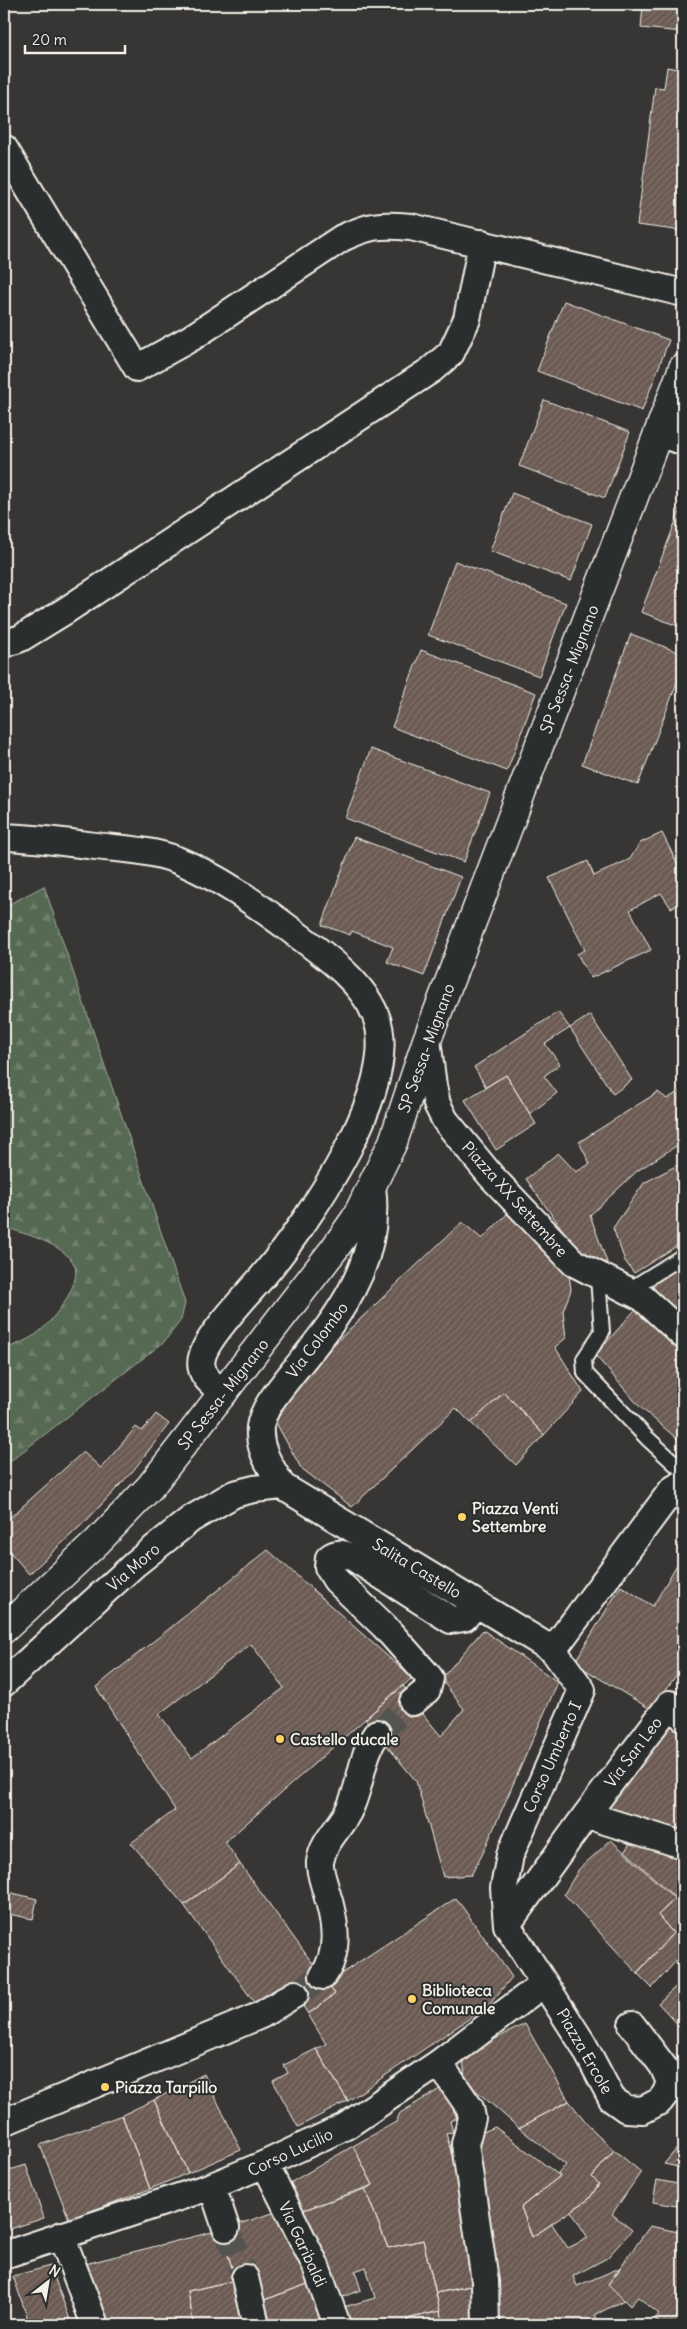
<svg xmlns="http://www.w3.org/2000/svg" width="687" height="2329" font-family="Delius,sans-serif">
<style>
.forest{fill:url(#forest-firs);stroke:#a5ad9e}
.building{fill:url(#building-hatch);stroke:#f4f1e8;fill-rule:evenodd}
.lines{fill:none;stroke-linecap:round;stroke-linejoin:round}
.minor-tunnel{stroke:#535250;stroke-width:26;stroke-dasharray:26 13;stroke-linecap:butt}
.service-casing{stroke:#f4f1e8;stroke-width:18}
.minor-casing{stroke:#f4f1e8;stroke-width:30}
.tertiary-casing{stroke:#f4f1e8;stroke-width:31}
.service{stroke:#2a2d2e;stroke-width:14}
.minor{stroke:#2a2d2e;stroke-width:26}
.tertiary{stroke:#2a2d2e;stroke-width:28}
.poi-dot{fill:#ffd166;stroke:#2a2d2e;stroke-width:2}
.labels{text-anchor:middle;stroke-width:4;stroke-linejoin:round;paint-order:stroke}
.street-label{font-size:16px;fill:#f4f1e8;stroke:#2a2d2e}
.poi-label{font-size:16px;font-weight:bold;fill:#f4f1e8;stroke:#2a2d2e;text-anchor:start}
</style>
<defs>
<pattern id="forest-firs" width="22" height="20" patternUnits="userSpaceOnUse" patternTransform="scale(1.25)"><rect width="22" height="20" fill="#566953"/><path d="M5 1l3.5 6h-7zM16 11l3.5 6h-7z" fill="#6f7f6c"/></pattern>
<pattern id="building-hatch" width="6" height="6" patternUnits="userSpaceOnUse" patternTransform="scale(1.25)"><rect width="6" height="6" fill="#6a5a52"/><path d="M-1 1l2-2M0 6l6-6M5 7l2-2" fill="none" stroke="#80726b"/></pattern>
</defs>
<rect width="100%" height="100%" fill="#373635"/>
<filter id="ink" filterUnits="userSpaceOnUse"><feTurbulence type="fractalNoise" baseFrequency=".02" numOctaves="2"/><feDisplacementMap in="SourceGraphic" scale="10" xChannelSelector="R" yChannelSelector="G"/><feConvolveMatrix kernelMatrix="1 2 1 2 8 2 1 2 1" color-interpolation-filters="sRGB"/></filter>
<g filter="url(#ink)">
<path class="forest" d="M 44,886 L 185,1303 L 181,1320 L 164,1342 L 4,1466 L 4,1350 C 14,1345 26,1341 35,1335 C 50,1325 84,1283 74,1264 C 62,1243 25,1234 4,1227 L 4,907 Z"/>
<path class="building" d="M 643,4 L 683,4 L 683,32 L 641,28 Z
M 667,67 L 683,70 L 683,231 L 637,225 L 655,87 L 664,88 Z
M 564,301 L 669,340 L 642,411 L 537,371 Z
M 544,400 L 630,432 L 605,498 L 519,466 Z
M 512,493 L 592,524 L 571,581 L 490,551 Z
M 683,502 L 683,628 L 641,612 Z
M 455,561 L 566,603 L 539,676 L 428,635 Z
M 631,634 L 683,654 L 683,667 L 638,785 L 582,764 Z
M 421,650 L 536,693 L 507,771 L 392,727 Z
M 371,749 L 490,793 L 464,862 L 345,818 Z
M 662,833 L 683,875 L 683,902 L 671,908 L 661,893 L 630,910 L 651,950 L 591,978 L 577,954 L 585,950 L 549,878 L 588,861 L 594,876 L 630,859 L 640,843 Z
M 354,837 L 461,877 L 424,976 L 387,962 L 393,947 L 352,931 L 350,935 L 322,925 Z
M 558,1012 L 570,1028 L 545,1044 L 560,1064 L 544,1076 L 557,1093 L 530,1114 L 506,1075 L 486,1087 L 474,1067 Z
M 590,1015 L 632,1080 L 613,1094 L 570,1028 Z
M 506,1075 L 536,1124 L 496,1150 L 465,1100 Z
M 683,1089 L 683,1158 L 676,1146 L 637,1171 L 590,1215 L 609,1268 L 582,1257 L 526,1179 L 558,1153 L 576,1172 L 590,1164 L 579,1142 L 658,1092 L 667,1099 Z
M 683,1162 L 683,1242 L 634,1273 L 625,1261 L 613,1228 L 644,1183 Z
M 512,1209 L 568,1265 L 571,1290 L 563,1311 L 566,1338 L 555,1347 L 583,1392 L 544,1435 L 504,1392 L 471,1423 L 456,1408 L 352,1507 L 301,1468 L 275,1421 L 289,1387 L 462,1222 L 482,1239 Z
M 683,1263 L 683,1321 L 653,1287 L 657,1280 Z
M 635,1310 L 683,1346 L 683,1444 L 640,1407 L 595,1355 Z
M 504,1392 L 544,1435 L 516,1465 L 471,1423 Z
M 156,1414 L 169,1424 L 132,1472 L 88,1519 L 29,1574 L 4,1545 L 4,1523 L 83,1452 L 101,1468 L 136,1427 L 142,1431 Z
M 268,1550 L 412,1678 L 225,1842 L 240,1864 L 184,1905 L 131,1843 L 175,1810 L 96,1687 ZM 251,1644 L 284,1688 L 192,1758 L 159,1714 Z
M 683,1554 L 683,1656 L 678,1665 L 681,1668 L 652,1710 L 574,1663 L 621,1586 L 653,1606 Z
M 483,1630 L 558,1682 L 482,1855 L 471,1875 L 443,1877 L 416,1781 L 365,1719 L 403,1685 L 413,1702 L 441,1736 L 464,1709 L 441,1679 Z
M 675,1718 L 683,1725 L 683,1833 L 605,1814 Z
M 636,1834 L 683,1849 L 683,1905 L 625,1851 Z
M 611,1840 L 675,1899 L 658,1915 L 673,1933 L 637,1973 L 564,1894 L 579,1869 Z
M 240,1864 L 335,1994 L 308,2014 L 295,1994 L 256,2005 L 184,1905 Z
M 4,1891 L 37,1899 L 33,1919 L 4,1913 Z
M 456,1898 L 512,1977 L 489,2005 L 348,2101 L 316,2049 L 326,2044 L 308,2014 L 335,1994 L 327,1983 Z
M 675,1899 L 683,1905 L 683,1953 L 652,1988 L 637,1973 L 673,1933 L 658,1915 Z
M 682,1981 L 683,1983 L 683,2030 L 658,2003 Z
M 525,2024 L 569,2101 L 519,2128 L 465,2081 L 463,2055 Z
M 316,2049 L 348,2101 L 298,2127 L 273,2081 L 288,2073 L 284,2065 Z
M 204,2074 L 241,2150 L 188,2173 L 154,2100 Z
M 443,2087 L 457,2118 L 450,2121 L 453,2132 L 446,2133 L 463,2198 L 459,2201 L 475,2285 L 436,2293 L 423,2240 L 388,2248 L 365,2189 L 373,2185 L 353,2146 L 396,2122 L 400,2113 Z
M 154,2100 L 188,2173 L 150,2189 L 122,2115 Z
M 569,2101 L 595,2133 L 614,2150 L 592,2177 L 599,2184 L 589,2199 L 532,2237 L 521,2207 L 560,2176 L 558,2174 L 566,2165 L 519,2128 Z
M 122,2115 L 150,2189 L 69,2219 L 40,2145 Z
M 495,2127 L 560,2176 L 521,2207 L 532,2237 L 552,2224 L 568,2248 L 588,2238 L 571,2211 L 589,2199 L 599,2184 L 592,2177 L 614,2150 L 641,2172 L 612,2214 L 632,2230 L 607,2258 L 573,2276 L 577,2286 L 622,2267 L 608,2284 L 624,2300 L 595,2315 L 601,2325 L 502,2325 L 484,2240 L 469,2138 Z
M 683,2141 L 683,2168 L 664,2164 Z
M 353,2146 L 373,2185 L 295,2213 L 283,2187 Z
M 26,2165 L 44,2218 L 4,2231 L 4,2172 Z
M 657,2180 L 683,2185 L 683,2207 L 653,2202 Z
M 365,2189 L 388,2248 L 423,2240 L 440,2311 L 407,2319 L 408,2325 L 346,2325 L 340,2308 L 375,2298 L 366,2267 L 355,2271 L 361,2290 L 334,2300 L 295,2213 Z
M 279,2211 L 316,2281 L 259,2302 L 236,2280 L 220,2230 Z
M 650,2226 L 683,2233 L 683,2325 L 661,2325 L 655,2318 L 659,2314 L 638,2297 L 630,2306 L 608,2284 Z
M 220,2230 L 236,2280 L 188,2291 L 193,2322 L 172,2325 L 104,2325 L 85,2264 Z
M 50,2266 L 72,2325 L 30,2325 L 13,2276 Z
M 236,2280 L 248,2325 L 172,2325 L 193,2322 L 188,2291 Z
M 316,2281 L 332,2325 L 264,2325 L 259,2302 Z
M 475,2285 L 474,2325 L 443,2325 L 436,2293 Z
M 440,2311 L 443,2325 L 408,2325 L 407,2319 Z"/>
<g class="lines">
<path class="minor-tunnel" d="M 377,1733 L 413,1702
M 295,1994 L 323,1976
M 226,2228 L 245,2278"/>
<g class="service-casing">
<path id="service" d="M 598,1277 L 602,1332 L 584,1359 L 585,1373 L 647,1438 L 683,1471
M 629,1290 L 683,1256"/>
</g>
<g class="minor-casing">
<path id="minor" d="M 4,148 L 137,368 L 191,338 L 342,238 C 371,225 380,224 411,227 L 683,293
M 659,434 L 683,441
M 4,644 L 21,638 L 65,611 L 431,370 L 451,353 L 467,319 L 482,243
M 4,837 C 34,838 65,842 95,846 C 122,849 152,850 177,860 C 222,878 261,908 299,936 C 326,956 362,982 375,1014 C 405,1083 307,1223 264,1275 C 248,1294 210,1333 203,1354 C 196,1373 211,1384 224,1393
M 427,1040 L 433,1086 L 437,1104 L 445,1120 L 491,1176 L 574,1263 L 643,1298 L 683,1335
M 372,1187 C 382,1263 338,1317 293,1372 C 281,1388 263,1407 260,1427 C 258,1450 271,1467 282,1486 L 553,1650
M 4,1683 L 136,1563 L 191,1519 L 234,1494 L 254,1489 L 282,1486
M 413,1702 L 427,1690 L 430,1678 L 384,1626 L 336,1580 L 328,1567 L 329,1558 C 338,1551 344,1554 354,1558 L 451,1620 L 464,1618 L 476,1604
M 586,1815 L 683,1845
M 507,1925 L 586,1815 L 670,1704 L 683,1717
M 323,1976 C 341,1951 335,1919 326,1891 C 324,1883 319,1870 320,1862 C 323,1842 339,1829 348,1812 C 362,1786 360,1757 377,1733
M 632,2025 L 663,2066 L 670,2082 L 666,2093 L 660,2101 L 643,2110 L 626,2109 L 612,2099 L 583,2044 L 507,1925 L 504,1888 L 510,1855 L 582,1690 L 553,1650 L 672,1490 L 683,1483
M 439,2063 L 470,2108 L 472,2118 L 465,2144 L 485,2281 L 486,2325
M 4,2122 L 261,2015 L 295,1994
M 265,2164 L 315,2264 L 337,2325
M 212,2186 L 226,2228
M 61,2235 L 95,2325
M 4,2255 L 212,2186 L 265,2164 L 346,2126 L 439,2063 L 544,1983
M 245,2278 L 256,2325"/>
</g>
<g class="tertiary-casing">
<path id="tertiary" d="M 4,1629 L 97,1542 L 150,1487 L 335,1248 L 356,1218 L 393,1142 L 427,1040 L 683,368"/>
</g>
<use href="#service" class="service"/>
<use href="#minor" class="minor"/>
<use href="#tertiary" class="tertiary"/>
</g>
</g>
<g class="poi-dot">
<circle cx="462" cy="1517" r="5"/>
<circle cx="280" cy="1739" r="5"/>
<circle cx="412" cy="1999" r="5"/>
<circle cx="105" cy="2087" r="5"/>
</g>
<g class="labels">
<g class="street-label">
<text transform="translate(569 669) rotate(-69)" y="6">SP Sessa- Mignano</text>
<text transform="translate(426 1048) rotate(-70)" y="6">SP Sessa- Mignano</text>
<text transform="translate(515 1199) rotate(48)" y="6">Piazza XX Settembre</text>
<text transform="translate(317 1340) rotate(-53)" y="6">Via Colombo</text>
<text transform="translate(223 1394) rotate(-52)" y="6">SP Sessa- Mignano</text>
<text transform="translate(133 1567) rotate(-41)" y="6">Via Moro</text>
<text transform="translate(417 1568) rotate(31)" y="6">Salita Castello</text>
<text transform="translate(633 1752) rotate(-53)" y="6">Via San Leo</text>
<text transform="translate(552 1757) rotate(-66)" y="6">Corso Umberto I</text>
<text transform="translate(585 2051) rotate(60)" y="6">Piazza Ercole</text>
<text transform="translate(290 2152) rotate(-25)" y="6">Corso Lucilio</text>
<text transform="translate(303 2244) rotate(65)" y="6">Via Garibaldi</text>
</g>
<g class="poi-label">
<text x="472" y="1514">Piazza Venti<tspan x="472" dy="18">Settembre</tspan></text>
<text x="290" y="1745">Castello ducale</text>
<text x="422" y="1996">Biblioteca<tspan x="422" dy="18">Comunale</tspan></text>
<text x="115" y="2093">Piazza Tarpillo</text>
</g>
</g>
<rect width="687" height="2329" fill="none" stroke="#2a2d2e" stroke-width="20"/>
<rect x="10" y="10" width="667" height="2309" fill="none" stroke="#f4f1e8" stroke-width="2" filter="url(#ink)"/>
<g transform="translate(48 2282) rotate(31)" stroke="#2a2d2e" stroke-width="4" paint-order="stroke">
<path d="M0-4L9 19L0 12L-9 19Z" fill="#f4f1e8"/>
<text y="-8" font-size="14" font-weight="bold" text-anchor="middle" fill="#f4f1e8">N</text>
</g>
<path d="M25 45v8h100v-8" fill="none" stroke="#f4f1e8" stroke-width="2.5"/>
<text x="32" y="45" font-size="15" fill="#f4f1e8" stroke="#2a2d2e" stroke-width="4" paint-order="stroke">20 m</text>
</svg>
